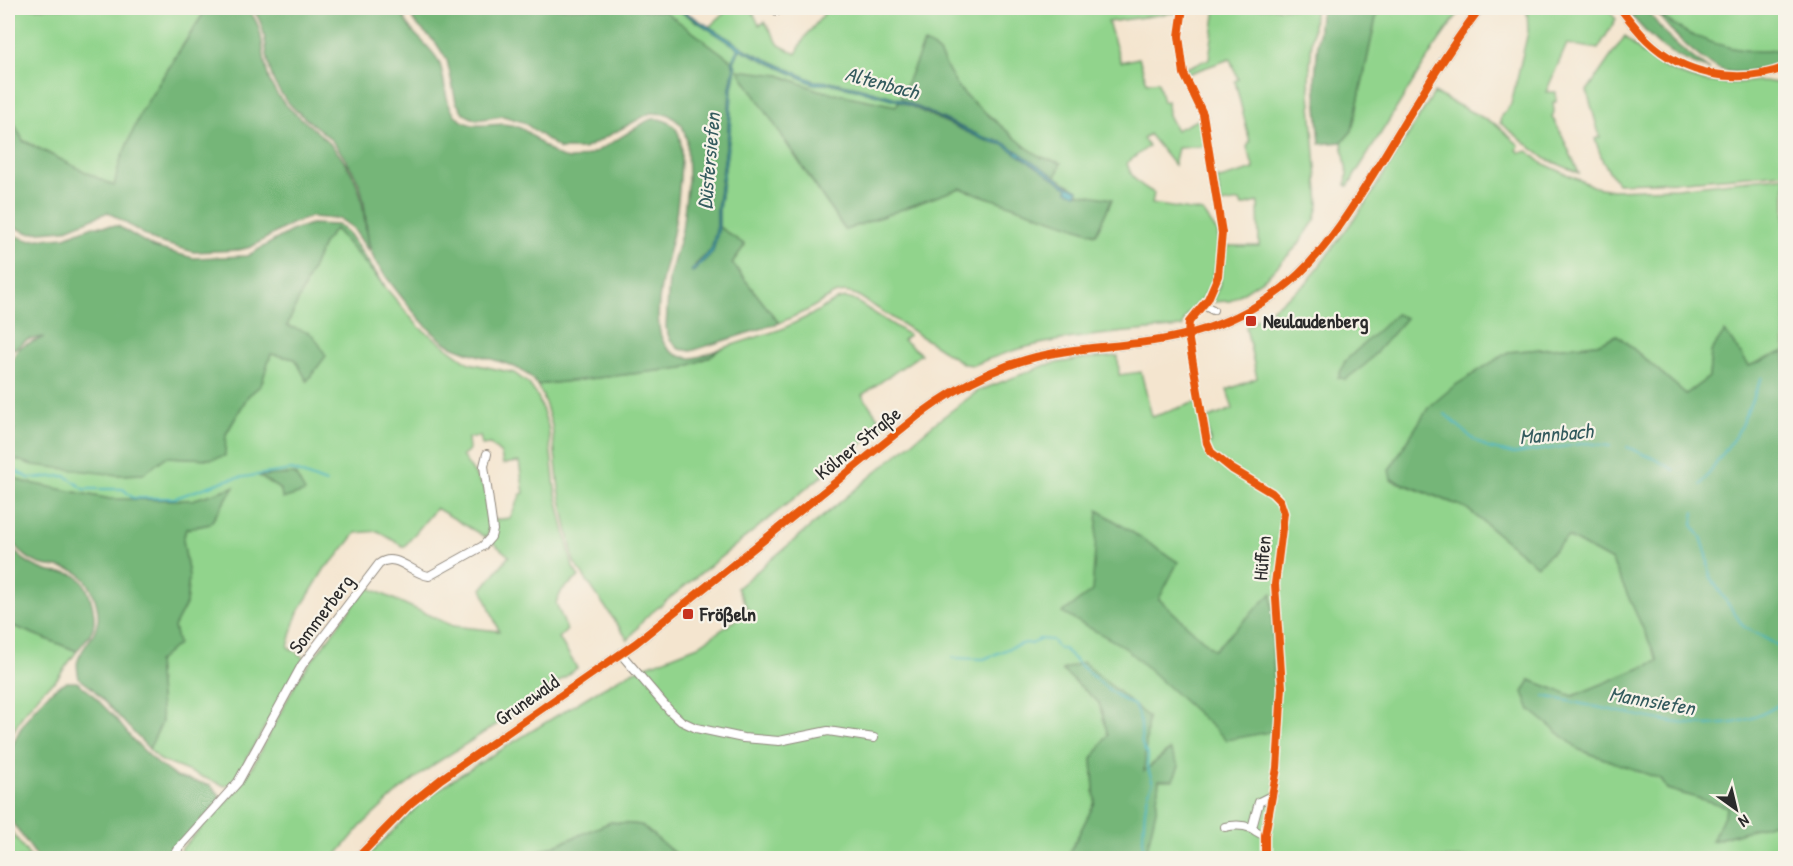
<svg xmlns="http://www.w3.org/2000/svg" width="1793" height="866" font-family="'Patrick Hand',sans-serif">
<style>
.green{fill:#91d48c;stroke:#5e805c;stroke-width:1.5}
.forest{fill:#74b678;stroke:#507052;stroke-width:1.5}
.water{fill:#44b3bd;stroke:#386f74;stroke-width:1.5}
.lines{fill:none;stroke-linecap:round;stroke-linejoin:round}
.stream{stroke:#44b3bd;stroke-width:2}
.minor-casing{stroke:#90887d;stroke-width:10}
.major-casing{stroke:#90887d;stroke-width:11}
.minor{stroke:#fff;stroke-width:8}
.major{stroke:#fbbb8c;stroke-width:9}
.cycleway-casing{stroke:#f7f3e8;stroke-width:11}
.cycleway{stroke:#e8590c;stroke-width:8}
.poi-dot{fill:#c8321e;stroke:#f7f3e8;stroke-width:2}
.labels{text-anchor:middle;stroke-width:4.5;stroke-linejoin:round;paint-order:stroke}
.poi-label{font-size:20px;font-weight:bold;fill:#2b2b2b;stroke:#f7f3e8;text-anchor:start}
.street-label{font-size:20px;fill:#2b2b2b;stroke:#f7f3e8}
.water-label{font-size:21px;font-style:italic;fill:#345b5e;stroke:#f7f3e8}
</style>
<rect width="100%" height="100%" fill="#f7f3e8"/>
<filter id="ink" filterUnits="userSpaceOnUse"><feTurbulence type="fractalNoise" baseFrequency=".0167" numOctaves="2"/><feDisplacementMap in="SourceGraphic" scale="12" xChannelSelector="R" yChannelSelector="G"/><feConvolveMatrix kernelMatrix="1 2 1 2 8 2 1 2 1" color-interpolation-filters="sRGB"/></filter>
<filter id="wash" filterUnits="userSpaceOnUse"><feTurbulence type="fractalNoise" baseFrequency=".008" numOctaves="4" result="noise"/><feDisplacementMap in="SourceGraphic" scale="24" xChannelSelector="R" yChannelSelector="G"/><feGaussianBlur stdDeviation="1.35" result="paint"/><feColorMatrix in="noise" values="0 0 0 0 0 0 0 0 0 0 0 0 0 0 0 0 0 1.4 0 .05"/><feComposite in="paint" operator="in"/></filter>
<g filter="url(#wash)">
<rect width="100%" height="100%" fill="#f4e5cf"/>
<path class="green" d="M 8,8 L 207,8 C 171,64 129,120 114,187 L 23,140 L 8,111 Z
M 674,8 L 679,8 L 682,13 L 739,47 L 732,61 L 664,11 Z
M 730,8 L 751,8 L 759,25 L 765,22 L 779,45 L 796,54 L 805,37 L 824,14 L 819,8 L 1180,8 L 1179,12 L 1108,22 L 1121,62 L 1139,58 L 1147,83 L 1158,81 L 1163,102 L 1167,101 L 1168,115 L 1176,130 L 1201,118 L 1207,146 L 1178,148 L 1174,165 L 1149,134 L 1143,139 L 1149,146 L 1127,163 C 1131,179 1140,185 1154,193 L 1152,204 L 1203,212 L 1218,233 C 1218,253 1217,276 1206,293 C 1197,307 1187,309 1182,327 C 1111,334 1039,336 974,365 L 964,364 L 857,295 L 845,292 L 834,294 L 808,310 L 779,323 L 732,263 L 745,245 L 719,227 L 719,209 L 730,134 L 732,88 L 736,67 L 734,62 L 740,49 L 814,84 L 833,84 L 856,89 L 899,101 L 897,106 L 818,90 L 779,75 L 786,143 L 845,230 L 960,188 L 1096,234 L 1112,199 L 1077,194 L 1078,190 L 1056,177 L 1060,163 L 1041,157 L 1026,147 L 967,97 L 957,86 L 939,53 L 931,46 L 924,44 L 900,99 L 857,87 L 833,82 L 814,81 L 747,50 L 709,27 Z
M 1216,8 L 1316,8 L 1314,13 L 1309,80 L 1319,205 L 1315,220 L 1297,246 L 1267,277 L 1230,301 L 1211,302 L 1219,287 L 1226,246 L 1259,246 L 1258,202 L 1242,206 L 1240,201 L 1221,204 L 1217,177 L 1220,179 L 1254,169 L 1247,147 L 1250,142 L 1235,81 L 1238,79 L 1230,59 L 1187,74 L 1186,68 L 1209,59 Z
M 1378,8 L 1462,8 L 1434,48 L 1348,186 L 1346,185 L 1347,173 L 1342,142 L 1352,131 Z
M 1527,8 L 1606,8 L 1616,19 L 1598,49 L 1567,44 L 1546,92 L 1556,92 L 1556,102 L 1553,102 L 1554,112 L 1552,117 C 1563,135 1570,154 1579,173 L 1546,159 L 1500,123 L 1501,116 L 1511,104 L 1528,32 Z
M 1653,8 L 1785,8 L 1785,48 C 1744,60 1683,38 1653,8 Z
M 1625,36 C 1648,64 1684,81 1721,83 C 1735,84 1749,81 1763,81 C 1771,81 1777,85 1785,83 L 1785,173 L 1685,181 L 1617,183 L 1603,162 L 1595,139 L 1600,137 L 1587,91 Z
M 1434,93 L 1495,124 L 1519,145 L 1517,150 L 1521,153 L 1528,151 L 1542,163 L 1595,187 L 1612,190 L 1677,188 L 1785,176 L 1785,351 L 1749,366 L 1725,332 L 1711,352 L 1709,377 L 1686,394 L 1617,335 L 1597,344 L 1508,352 L 1391,480 L 1466,508 L 1536,565 L 1568,537 L 1612,561 L 1658,661 L 1573,696 L 1530,680 L 1580,750 L 1661,779 L 1667,789 L 1728,807 L 1713,841 L 1785,819 L 1785,858 L 1145,858 L 1156,810 L 1159,780 L 1179,766 L 1169,750 L 1143,772 L 1083,663 L 1062,670 L 1099,703 L 1108,735 L 1092,759 L 1095,802 L 1067,858 L 680,858 L 641,825 L 611,822 L 524,858 L 366,858 L 420,804 L 455,778 L 597,691 L 629,673 L 698,646 L 749,611 L 737,588 L 935,423 L 978,391 L 1046,365 L 1082,359 L 1118,356 L 1119,375 L 1141,372 L 1152,417 L 1196,402 L 1211,445 L 1206,419 L 1233,409 L 1227,390 L 1257,378 L 1246,327 L 1306,284 L 1368,200 Z
M 335,228 L 419,327 L 469,363 L 514,373 L 529,384 L 538,397 L 548,426 L 555,489 L 573,568 L 579,577 L 562,590 L 556,603 L 567,630 L 559,638 L 577,668 L 535,700 L 436,763 L 400,790 L 361,826 L 334,858 L 176,858 L 183,847 L 237,790 L 250,771 L 298,679 L 367,587 L 453,626 L 499,631 L 482,589 L 509,556 L 491,541 L 494,520 L 510,518 L 521,494 L 524,493 L 519,462 L 503,464 L 501,454 L 490,444 L 482,445 L 480,436 L 468,438 L 469,450 L 462,456 L 485,489 L 490,526 L 487,538 L 436,508 L 404,547 L 378,531 L 356,533 L 337,557 L 325,568 L 297,614 L 288,647 L 304,658 L 233,783 L 225,786 L 160,760 L 149,749 L 162,722 L 157,662 L 177,644 L 174,627 L 186,604 L 189,576 L 183,540 L 186,529 L 210,524 L 233,487 L 192,500 L 110,499 L 25,482 L 8,475 L 8,454 L 14,459 L 118,475 L 143,474 L 166,457 L 212,459 L 248,396 L 261,385 L 271,354 L 295,359 L 287,326 L 323,244 Z
M 845,298 L 854,300 L 909,335 L 903,340 L 921,354 L 862,395 L 884,426 L 645,618 L 628,640 L 574,562 L 559,489 L 552,426 L 543,396 L 537,385 L 683,368 L 709,357 L 720,349 L 782,329 L 811,315 L 836,300 Z
M 8,624 L 77,651 L 56,680 L 44,689 L 24,713 L 8,740 Z
M 8,827 L 31,858 L 8,858 Z"/>
<path class="forest" d="M 207,8 L 246,8 C 268,27 259,59 271,84 C 285,111 305,119 325,139 C 339,152 355,174 360,193 C 365,212 365,232 369,252 L 353,228 L 340,219 L 310,217 L 291,224 L 251,247 L 239,250 L 194,252 L 155,241 L 108,212 L 64,230 L 29,233 L 8,225 L 8,111 L 23,141 L 114,186 L 120,161 L 142,110 Z
M 251,8 L 402,8 C 403,31 429,42 439,62 C 447,80 442,108 461,120 C 478,132 497,119 518,127 C 537,134 549,159 571,159 C 590,159 620,137 636,128 C 641,125 647,120 652,119 C 661,118 671,122 676,129 C 682,137 681,150 681,160 C 680,182 678,205 674,228 C 669,259 633,355 690,358 C 699,359 711,352 720,349 L 709,357 L 683,368 L 537,385 C 521,359 474,359 448,344 C 427,332 399,294 384,274 C 381,269 376,264 374,259 C 362,233 370,202 355,175 C 347,161 338,146 326,135 C 306,118 288,108 275,84 C 262,59 271,28 251,8 Z
M 414,8 L 639,8 L 647,11 L 664,11 L 732,61 L 734,67 L 730,88 L 728,133 L 717,209 L 717,226 L 711,250 L 695,265 L 693,272 L 713,251 L 719,227 L 745,245 L 732,263 L 779,323 L 691,351 L 679,349 L 670,340 L 666,328 L 669,278 L 682,231 L 688,179 L 687,141 L 682,125 L 668,114 L 650,113 L 584,149 L 560,149 L 523,122 L 503,116 L 476,120 L 464,114 L 456,102 L 447,60 L 436,43 L 413,21 Z
M 1323,8 L 1378,8 L 1352,131 L 1342,142 L 1320,144 L 1315,80 L 1320,15 Z
M 1625,8 L 1647,8 C 1661,34 1685,53 1710,70 C 1666,55 1654,43 1625,8 Z
M 1654,9 C 1683,38 1745,59 1785,48 L 1785,62 C 1767,69 1749,74 1730,72 C 1704,68 1668,29 1654,9 Z
M 924,43 L 931,46 L 939,53 L 957,86 L 967,97 L 1026,147 L 1041,157 L 1061,163 L 1056,177 L 1005,143 L 983,137 L 900,99 Z
M 738,70 L 779,75 L 818,90 L 896,106 L 899,101 L 982,139 L 1004,145 L 1068,188 L 1067,191 L 1112,199 L 1096,234 L 960,188 L 845,230 Z
M 311,224 L 338,225 L 348,233 L 385,286 L 335,229 L 323,244 L 287,326 C 315,334 311,330 326,356 L 307,381 L 295,359 L 271,354 L 261,385 L 248,396 L 226,434 L 225,456 L 212,459 L 166,457 L 143,474 L 118,475 L 33,465 L 14,459 L 8,454 L 8,430 L 13,432 L 15,430 L 8,426 L 8,360 L 12,361 C 19,341 28,346 44,337 L 27,340 L 14,349 L 8,345 L 8,233 L 28,240 L 65,237 L 93,226 L 118,226 L 153,247 L 193,258 L 247,256 L 293,230 Z
M 1396,314 L 1406,318 L 1366,364 L 1346,379 L 1338,378 L 1345,361 Z
M 1725,331 L 1749,366 L 1785,351 L 1786,819 L 1712,841 L 1728,807 L 1667,789 L 1661,779 L 1580,750 L 1530,710 L 1523,692 L 1530,680 L 1573,696 L 1658,661 L 1612,561 L 1568,537 L 1537,566 L 1466,508 L 1391,479 L 1389,470 L 1428,408 L 1454,386 L 1508,352 L 1597,344 L 1617,335 L 1686,394 L 1709,377 L 1711,352 Z
M 295,474 L 305,492 L 282,499 L 281,490 L 259,476 Z
M 8,475 L 25,482 L 110,499 L 192,500 L 234,487 L 210,524 L 186,529 L 183,540 L 189,576 L 186,604 L 174,627 L 178,644 L 157,662 L 162,722 L 149,749 L 93,689 L 79,678 C 78,673 76,665 78,660 C 83,645 96,636 98,620 C 99,610 96,601 93,593 C 80,563 66,571 40,564 C 27,560 17,548 8,539 Z
M 1098,510 L 1178,562 L 1159,599 L 1214,650 L 1272,593 L 1275,731 L 1227,740 L 1123,646 L 1062,613 L 1092,591 Z
M 8,546 C 21,558 33,568 51,572 C 60,574 70,571 78,577 C 89,585 97,615 93,628 C 90,636 82,644 77,651 L 8,624 Z
M 1083,662 L 1148,717 L 1144,771 L 1170,750 L 1179,766 L 1173,780 L 1159,780 L 1156,810 L 1145,858 L 1067,858 L 1095,802 L 1092,759 L 1108,735 L 1099,703 L 1062,670 Z
M 67,682 L 77,682 L 90,692 L 116,719 L 133,740 L 157,763 L 176,777 L 210,785 L 219,794 L 220,801 L 172,852 L 169,858 L 162,857 L 159,858 L 38,858 L 9,818 L 8,814 C 8,767 3,747 35,708 C 45,697 53,687 67,682 Z
M 611,822 L 641,825 L 680,858 L 524,858 Z"/>
<path class="water" d="M 679,8 L 747,50 L 814,81 L 833,82 L 857,87 L 900,99 L 983,137 L 1005,143 L 1069,186 L 1078,190 L 1077,194 L 1067,191 L 1068,188 L 1004,145 L 982,139 L 930,114 L 899,101 L 856,89 L 833,84 L 814,84 L 740,49 L 734,62 L 736,67 L 732,88 L 730,134 L 719,209 L 719,227 L 713,252 L 693,272 L 691,271 L 711,250 L 717,226 L 717,209 L 728,133 L 730,88 L 734,67 L 732,61 L 738,48 L 682,12 Z"/>
<g class="lines">
<path class="stream" d="M 1445,414 L 1473,439 L 1488,448 L 1514,454 L 1587,443 L 1610,446
M 1627,447 L 1655,459 L 1674,470
M 8,467 L 29,478 L 66,476 L 84,489 L 123,489 L 133,498 L 175,498 L 230,479 L 292,470 L 326,483
M 1701,485 L 1738,432 L 1762,377
M 1694,512 L 1692,525 L 1701,537 L 1707,555 L 1710,577 L 1743,626 L 1786,650
M 953,658 L 984,659 L 1015,646 L 1026,643 L 1032,644 L 1039,639 L 1052,640 L 1058,648 L 1064,649 C 1078,664 1116,699 1134,705 C 1136,711 1141,719 1141,725 C 1142,737 1139,745 1148,755 L 1147,766 L 1153,783 C 1142,800 1144,837 1142,858
M 1544,696 C 1573,702 1601,708 1630,714 C 1683,725 1740,737 1786,699"/>
</g>
</g>
<g filter="url(#ink)">
<g class="lines">
<g class="minor-casing">
<path id="minor" d="M 775,8 L 777,11
M 1183,8 L 1179,36 L 1184,74 L 1203,114 L 1222,233 L 1218,276 L 1208,299 L 1189,322 L 1188,335 L 1207,443 L 1211,452 L 1232,469 L 1272,493 L 1280,501 L 1284,513 L 1275,584 L 1282,687 L 1277,768 L 1265,835 L 1265,858
M 1203,305 L 1213,310
M 621,654 L 669,710 L 681,721 L 696,728 L 743,738 L 779,741 L 828,731 L 874,738
M 1225,827 C 1234,825 1243,825 1251,828 C 1257,831 1258,834 1265,835
M 1252,828 L 1259,802 L 1273,795
M 172,858 L 177,850 L 238,782 L 302,665 L 379,564 C 396,551 412,574 429,576 L 483,546 L 491,537 L 493,530 L 484,466 L 487,454"/>
</g>
<g class="major-casing">
<path id="major" d="M 1620,8 C 1628,18 1637,30 1647,40 C 1683,75 1738,86 1786,67
M 357,858 L 410,804 L 441,779 L 636,643 L 919,415 C 965,381 1010,359 1067,351 C 1118,344 1170,344 1219,324 C 1247,313 1277,295 1299,274 C 1331,243 1354,205 1377,168 C 1410,114 1442,58 1480,8"/>
</g>
<use href="#minor" class="minor"/>
<use href="#major" class="major"/>
<g class="cycleway-casing">
<path id="cycleway" d="M 1183,8 L 1179,36 L 1184,74 L 1203,114 L 1222,233 L 1218,276 L 1208,299 L 1189,322 L 1188,335 L 1207,443 L 1211,452 L 1232,469 L 1272,493 L 1280,501 L 1284,513 L 1275,584 L 1282,687 L 1277,768 L 1265,835 L 1265,858
M 1620,8 C 1628,18 1637,30 1647,40 C 1683,75 1738,86 1786,67
M 357,858 L 410,804 L 441,779 L 636,643 L 919,415 C 965,381 1010,359 1067,351 C 1118,344 1170,344 1219,324 C 1247,313 1277,295 1299,274 C 1331,243 1354,205 1377,168 C 1410,114 1442,58 1480,8"/>
</g>
<use href="#cycleway" class="cycleway"/>
</g>
</g>
<g class="poi-dot">
<rect x="1245" y="315" width="12" height="12" rx="3"/>
<rect x="682" y="608" width="12" height="12" rx="3"/>
</g>
<g class="labels">
<g class="poi-label">
<text x="1263" y="328">Neulaudenberg</text>
<text x="700" y="621">Frößeln</text>
</g>
<g class="street-label">
<text transform="translate(858 443) rotate(-39)" y="7">Kölner Straße</text>
<text transform="translate(1262 558) rotate(-85)" y="7">Hüffen</text>
<text transform="translate(321 614) rotate(-53)" y="7">Sommerberg</text>
<text transform="translate(527 700) rotate(-35)" y="7">Grunewald</text>
</g>
<g class="water-label">
<text transform="translate(882 83) rotate(15)" y="7">Altenbach</text>
<text transform="translate(709 161) rotate(-85)" y="7">Düstersiefen</text>
<text transform="translate(1556 434) rotate(-5)" y="7">Mannbach</text>
<text transform="translate(1652 701) rotate(10)" y="7">Mannsiefen</text>
</g>
</g>
<rect width="1793" height="866" fill="none" stroke="#f7f3e8" stroke-width="30"/>
<g transform="translate(1736 809) rotate(146)" stroke="#f7f3e8" stroke-width="4.5" paint-order="stroke">
<path d="M0-4.5L10 22L0 15L-10 22Z" fill="#2b2b2b"/>
<text y="-9" font-size="16" font-weight="bold" text-anchor="middle" fill="#2b2b2b">N</text>
</g>
</svg>
